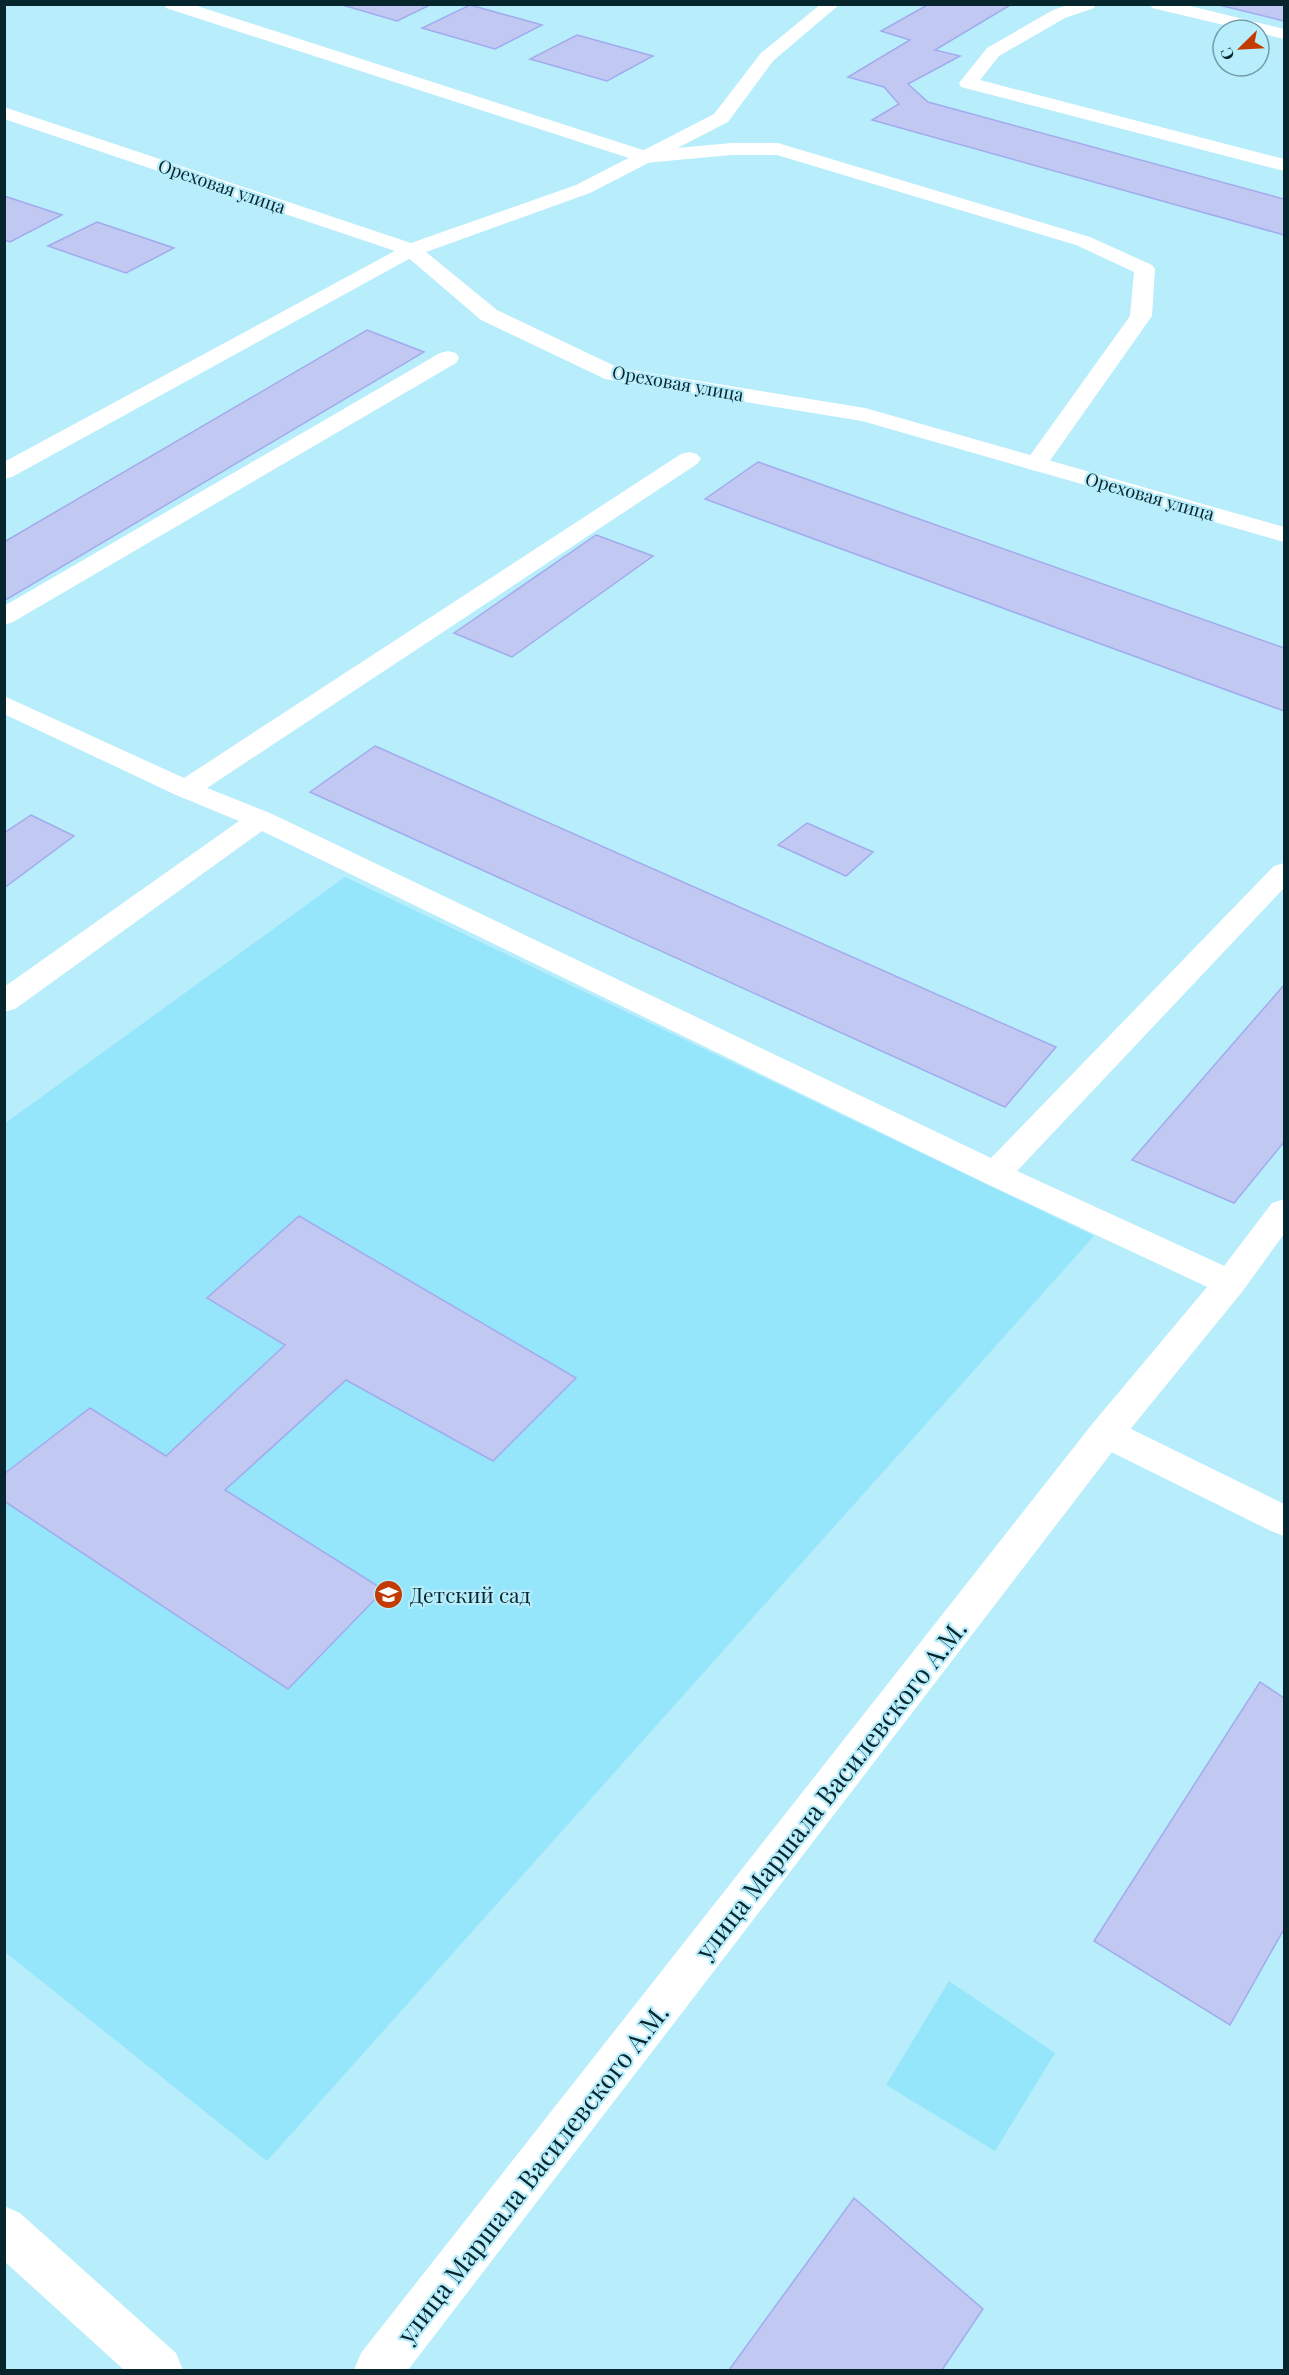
<svg xmlns="http://www.w3.org/2000/svg" width="1289" height="2375" viewBox="0 0 1289 2375" font-family="'Playfair Display',serif">
  <rect width="100%" height="100%" fill="#b8edfc"/>
  <!-- built -->
  <g fill="#95e5fb">
    <polygon points="345,877 1094,1236 267,2161 5,1952 4,1124"/>
    <polygon points="949,1981 1055,2053 995,2151 886,2085"/>
  </g>
  <!-- building -->
  <g fill="#c1c8f2" stroke="#a2abed" stroke-width="1.5">
    <polygon points="339,4 432,4 397,21"/>
    <polygon points="929,4 1012,4 935,50 960,56 908,84 928,102 1284,199 1284,235 872,120 899,104 884,87 848,77 910,40 881,31"/>
    <polygon points="1215,4 1284,4 1284,21"/>
    <polygon points="470,5 542,25 495,49 422,28"/>
    <polygon points="577,35 653,56 607,81 530,59"/>
    <polygon points="4,196 62,215 10,242 4,240"/>
    <polygon points="97,222 174,248 126,273 48,246"/>
    <polygon points="367,330 424,352 4,601 4,542"/>
    <polygon points="758,462 1284,648 1284,711 705,499"/>
    <polygon points="596,535 653,556 512,657 454,633"/>
    <polygon points="375,746 1056,1047 1005,1107 310,792"/>
    <polygon points="31,815 74,836 4,888 4,833"/>
    <polygon points="807,823 873,852 846,876 778,845"/>
    <polygon points="1284,985 1284,1142 1234,1203 1132,1160"/>
    <polygon points="299,1216 576,1378 493,1461 346,1380 225,1490 384,1590 288,1689 4,1501 4,1474 90,1408 166,1456 285,1345 207,1298"/>
    <polygon points="1260,1682 1284,1698 1284,1929 1230,2025 1094,1941"/>
    <polygon points="854,2198 983,2309 942,2370 729,2370"/>
  </g>
  <g fill="none" stroke-linecap="round" stroke-linejoin="round">
    <!-- lane -->
    <g fill="#fff" fill-rule="evenodd">
      <polygon points="164,4 191,4 646,151 731,143 778,143 1090,237 1152,265 1155,269 1152,316 1044,469 1036,471 1028,469 1024,464 1130,316 1134,272 1076,245 777,155 731,155 645,163 638,161 166,8"/>
      <polygon points="1070,4 1096,4 1094,8 1065,18 999,56 980,80 1284,159 1284,171 961,87 959,83 987,48 1053,10"/>
      <polygon points="1150,4 1182,4 1284,29 1284,39 1259,33 1259,30 1245,30 1152,8"/>
      <polygon points="411,244 418,246 421,250 418,254 12,477 4,479 4,462 404,246"/>
      <polygon points="448,351 456,353 459,358 456,363 13,622 4,625 4,606 440,353"/>
      <polygon points="689,452 697,454 701,459 697,464 207,788 270,813 991,1158 1274,866 1284,863 1284,888 1017,1171 1242,1274 1247,1283 1242,1292 1230,1295 1218,1292 983,1182 262,831 15,1009 4,1012 4,987 239,821 176,795 4,714 4,696 184,778 681,454"/>
      <polygon points="1106,1419 1119,1423 1284,1504 1284,1536 1271,1531 1093,1443 1088,1433 1093,1423"/>
      <polygon points="4,2206 20,2213 176,2353 183,2370 124,2370 4,2261"/>
    </g>
    <!-- street -->
    <polygon fill="#fff" fill-rule="evenodd" points="821,4 840,4 773,61 728,122 590,193 426,252 497,310 619,368 865,408 1284,527 1284,542 862,421 605,379 481,320 404,254 4,119 4,107 411,243 576,185 714,114 761,53"/>
    <!-- secondary -->
    <polygon fill="#fff" fill-rule="evenodd" points="1284,1199 1284,1234 1242,1292 1119,1443 408,2370 354,2370 361,2353 1093,1423 1218,1274 1272,1203"/>
  </g>
  <!-- icons -->
  <defs>
    <symbol id="school-disc" viewBox="-11 -11 22 22"><circle r="9.5" fill="#c33b03" stroke="#b8edfc"/><path d="M0-5L7-2L0 1L-7-2ZM-4 1L0 2.5L4 1V4Q0 6-4 4Z" fill="#fff"/></symbol>
  </defs>
  <g fill-rule="evenodd">
    <use href="#school-disc" x="372" y="1578" width="33" height="33"/>
  </g>
  <g text-anchor="middle" dominant-baseline="central" stroke-width="4.5" stroke-linejoin="round" paint-order="stroke">
    <!-- far-street labels -->
    <g font-size="18" fill="#06252d" stroke="#b8edfc">
      <text transform="translate(222 186) rotate(19)">Ореховая улица</text>
      <text transform="translate(678 383) rotate(10)">Ореховая улица</text>
      <text transform="translate(1150 496) rotate(16)">Ореховая улица</text>
    </g>
    <!-- poi labels -->
    <g font-size="21" fill="#06252d" stroke="#b8edfc" text-anchor="start">
      <text x="410" y="1594">Детский сад</text>
    </g>
    <!-- near-street labels -->
    <g font-size="26" fill="#06252d" stroke="#b8edfc">
      <text transform="translate(830 1789) rotate(-52)">улица Маршала Василевского А.М.</text>
      <text transform="translate(532 2173) rotate(-52)">улица Маршала Василевского А.М.</text>
    </g>
  </g>
  <!-- border -->
  <rect width="1289" height="2375" fill="none" stroke="#06252d" stroke-width="12"/>
  <!-- north arrow -->
  <g transform="translate(1241 48) rotate(246)"><circle r="28" fill="#b8edfc" stroke="#719da9" stroke-width="1.5"/>
  <path d="M0-4.5L10 22L0 15L-10 22Z" fill="#c33b03"/>
  <text y="-9" font-size="16" font-weight="bold" text-anchor="middle" fill="#06252d">С</text>
  </g>
</svg>
